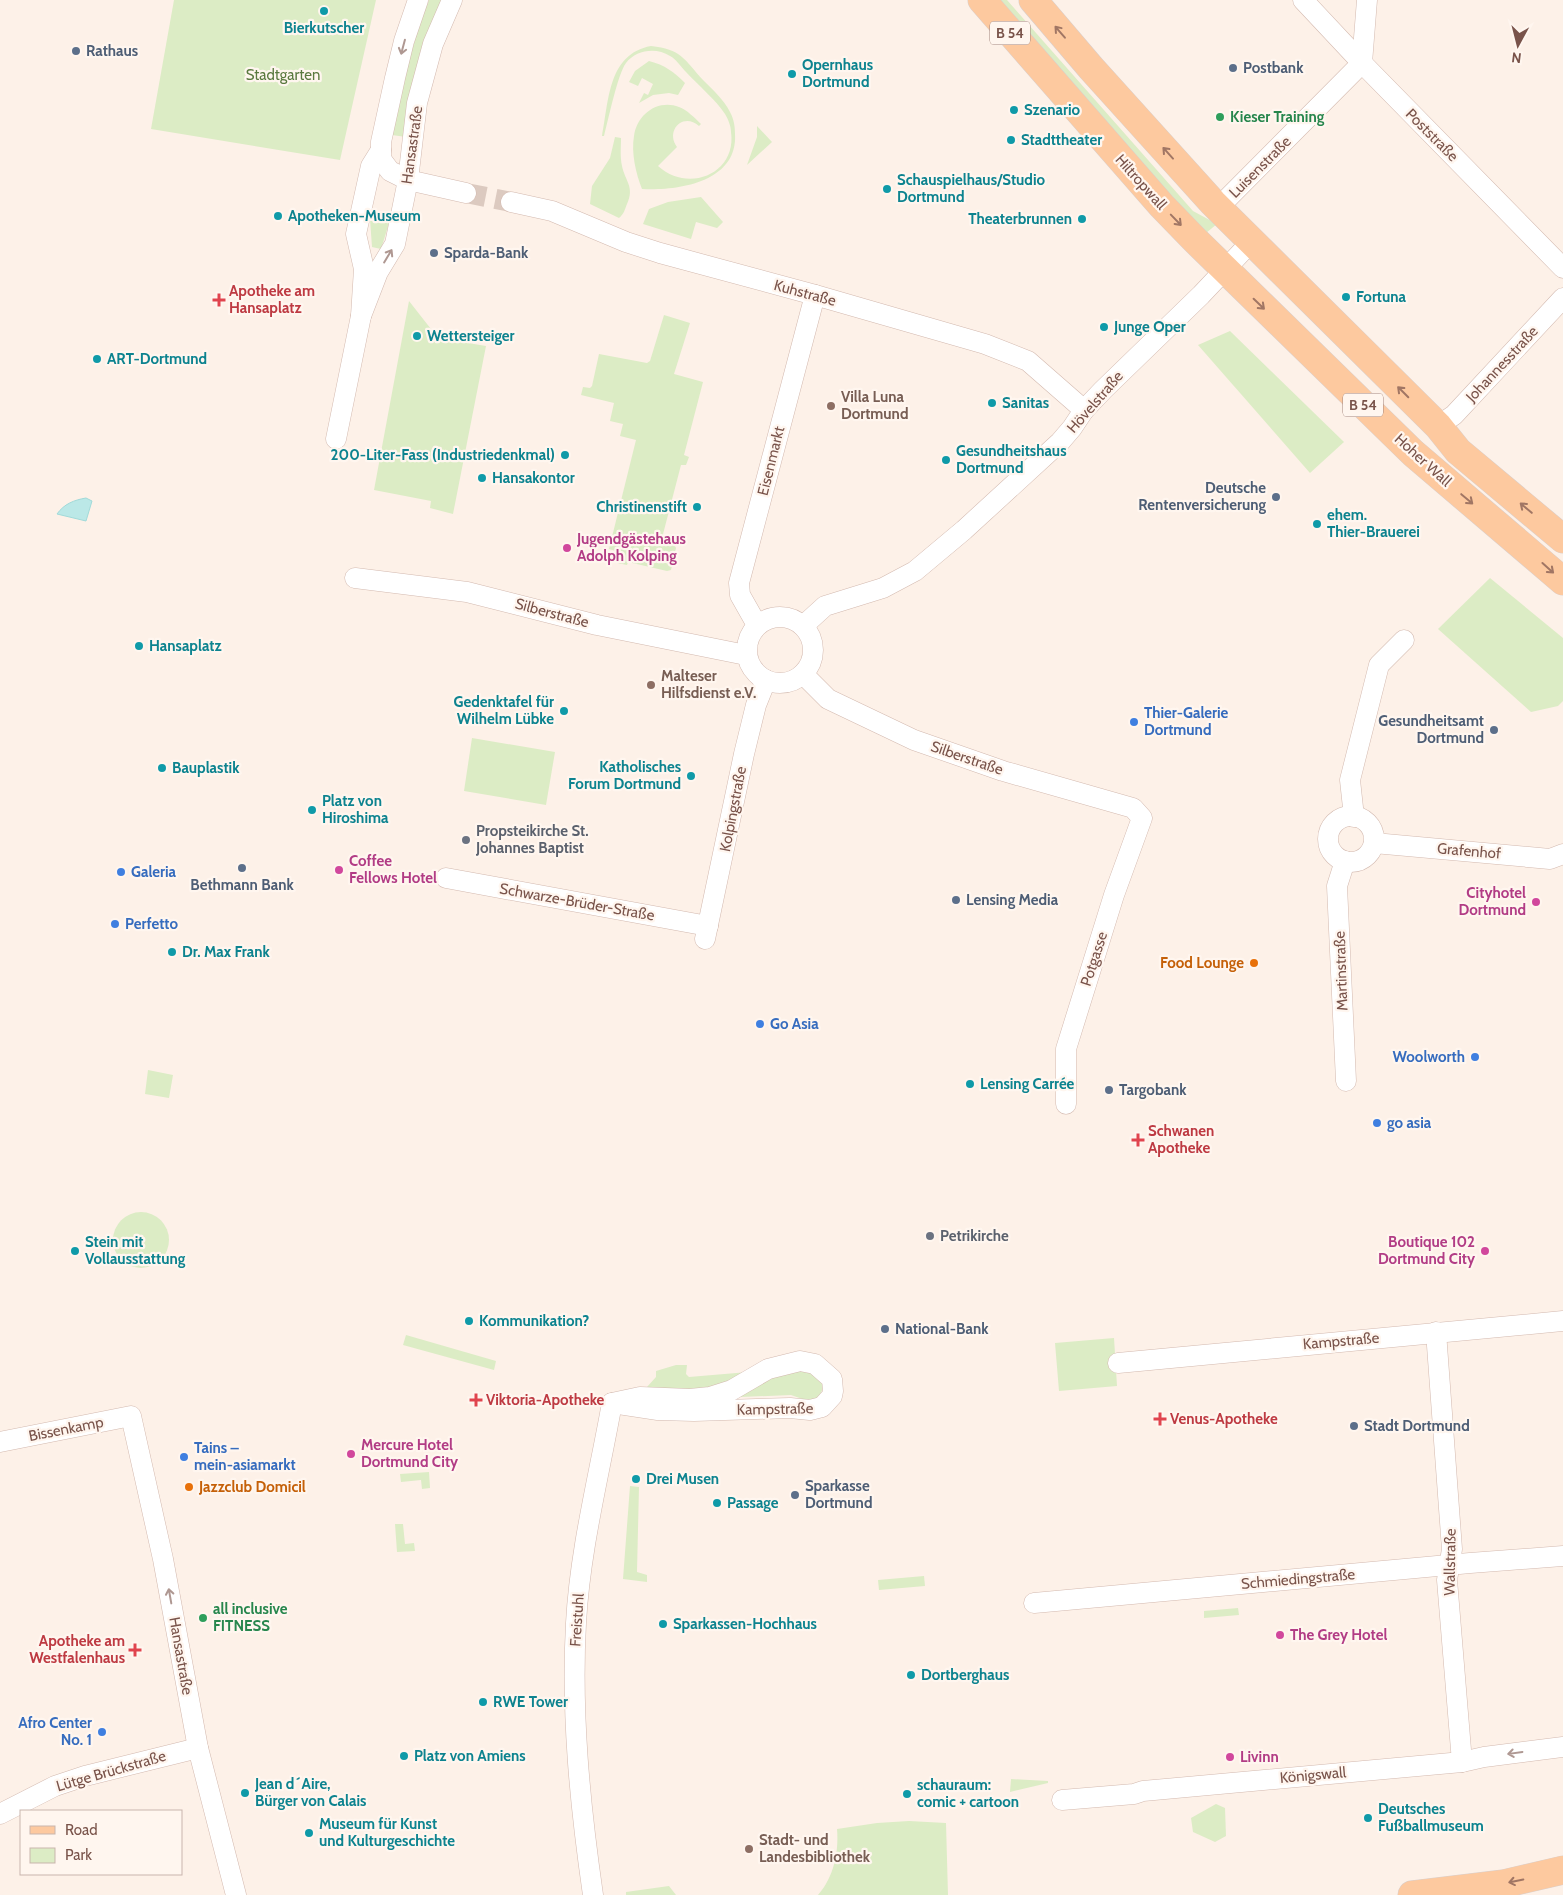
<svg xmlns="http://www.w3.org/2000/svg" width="1563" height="1895" viewBox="0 0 1563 1895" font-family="Cabin,sans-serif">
  <rect width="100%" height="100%" fill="#fdf1e8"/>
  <!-- green -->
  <g fill="#dcecc5">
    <polygon points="174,0 376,0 340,160 151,129"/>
    <path d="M429,0H444L406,137L392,135C402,89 411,44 429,0Z"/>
    <polygon points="999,0 1007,0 1193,211 1217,224 1206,233 1169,194 1115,131"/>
    <path d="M651,46C681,49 684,59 703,80C713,90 724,100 730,112C734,119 735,127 735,134C738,182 678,191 642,189C636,174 631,153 634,136C637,114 658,99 679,107C687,110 695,118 701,124L699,126C683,112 665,131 677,147L658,166C689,194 737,173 731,132C731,126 728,119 725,114C716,100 698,85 686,72C681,67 676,59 670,56C656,47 636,50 626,63C618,73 608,121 604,136H602C609,100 608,54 651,46Z"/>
    <path d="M649,61C665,65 674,72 685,83L678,95L669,93L653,95L639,103L644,93L648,95L653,84L642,78L638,86L629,82L635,71Z"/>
    <polygon points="757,126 772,142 747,165 757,137"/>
    <path d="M615,137L621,138C621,147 620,157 622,166C625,181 635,187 627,204C625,209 624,214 619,218L590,204L592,186L610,158Z"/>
    <polygon points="701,197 723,222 717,228 696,222 691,239 643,224 649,209 668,202"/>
    <polygon points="372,216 390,220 381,249 372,247 370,219"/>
    <polygon points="409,301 438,338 486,346 453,514 430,508 431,501 374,490"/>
    <polygon points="664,315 690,323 674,374 703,382 684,455 689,457 686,465 681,465 662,538 672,540 676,548 671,570 667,571 628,562 627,565 617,563 619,552 609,549 636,440 620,436 623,424 610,421 614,403 581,395 583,387 590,388 592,386 599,354 647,363 650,361"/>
    <polygon points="1230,331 1344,442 1310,473 1198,345"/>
    <polygon points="1490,578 1563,638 1563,701 1558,706 1531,712 1438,629"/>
    <polygon points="472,738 555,752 546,805 464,791"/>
    <polygon points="148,1070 173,1075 169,1098 145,1094"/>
    <circle cx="141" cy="1240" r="28"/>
    <polygon points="406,1335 496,1361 494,1370 403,1345"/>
    <polygon points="1114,1338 1117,1386 1059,1391 1055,1343"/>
    <polygon points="676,1365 687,1365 686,1374 689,1377 748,1372 712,1390 649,1391 647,1387 656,1377 656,1371"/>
    <polygon points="790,1369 813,1370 824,1386 819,1397 808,1401 791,1395 740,1397 740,1393"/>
    <polygon points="429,1472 430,1488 422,1489 421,1480 401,1482 400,1474"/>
    <polygon points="630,1486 639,1487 637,1572 647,1575 647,1582 623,1579"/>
    <polygon points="395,1524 403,1524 405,1544 414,1543 415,1551 397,1552"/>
    <polygon points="924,1576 925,1586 879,1590 878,1580"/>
    <polygon points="1238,1608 1239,1615 1204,1618 1204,1611"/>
    <polygon points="1011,1779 1048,1781 1048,1783 1010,1792"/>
    <polygon points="1216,1804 1225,1808 1226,1836 1215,1842 1193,1832 1191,1818"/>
    <path d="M909,1821L946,1823L948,1895H818C834,1877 839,1852 837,1829L877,1823Z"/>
    <polygon points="669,1886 676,1895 626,1895 626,1892"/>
  </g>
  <!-- water -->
  <path fill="#bbe8e7" stroke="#a1dad9" d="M86,498L92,501L86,521L57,514C64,504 74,500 86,498Z"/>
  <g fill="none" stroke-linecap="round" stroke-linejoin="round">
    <!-- street-tunnel -->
    <polyline stroke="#dccac0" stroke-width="20" stroke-dasharray="20 10" stroke-linecap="butt" points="466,193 511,202"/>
    <defs>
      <g id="street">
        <polyline points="418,0 404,41 395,78 381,142 381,159 390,171 408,180 466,193"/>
        <polyline points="1303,0 1362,63 1563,268"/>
        <polyline points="511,202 552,211 626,242 660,253 815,295 985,344 1028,361 1084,410"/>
        <polyline points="1218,208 1362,63 1367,0"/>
        <polyline points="361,316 378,272 395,244 408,180 417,103 433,44 452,0"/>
        <polyline points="1438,426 1454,415 1563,298"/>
        <polyline points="336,439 361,316 364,269 356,234 371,166 381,150"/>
        <polyline points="355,578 467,592 597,625 746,655"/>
        <circle cx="780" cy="650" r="33"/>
        <polyline points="757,625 740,595 739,583 815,295"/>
        <polyline points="803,626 825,606 883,588 915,571 964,530 1060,442 1072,428 1084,410 1103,390 1201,295 1251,242"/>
        <polyline points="803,674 828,699 914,740 1003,771 1133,808 1142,818 1114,895 1066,1049 1066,1104"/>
        <circle cx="1351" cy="839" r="23"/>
        <polyline points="1354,817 1350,780 1379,665 1404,640"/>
        <polyline points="1374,843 1550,859 1563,854"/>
        <polyline points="1345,861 1337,886 1346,1081"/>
        <polyline points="446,878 708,926"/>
        <polyline points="705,939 744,754 756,705 766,680"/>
        <polyline points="1436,1332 1452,1549 1447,1580 1462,1762"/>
        <polygon points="800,1361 815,1364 832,1379 833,1391 832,1396 822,1407 810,1410 790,1408 694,1411 658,1410 612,1403 640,1397 690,1399 710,1397 732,1390 768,1369"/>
        <polyline points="1118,1363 1563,1321"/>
        <polyline points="0,1442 131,1416 163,1559 198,1748 236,1895"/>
        <polyline points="1034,1603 1470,1563 1563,1556"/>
        <polyline points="1062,1800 1134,1794 1143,1791 1462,1762 1484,1757 1563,1747"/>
        <polyline points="0,1814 55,1786 85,1776 198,1748"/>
        <path d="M593,1895C580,1805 571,1714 576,1623C580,1549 599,1476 612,1403"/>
      </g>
      <g id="primary">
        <polyline points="982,0 1162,206 1195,240 1413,453 1563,581"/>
        <polyline points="1033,0 1091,68 1213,203 1438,426 1458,451 1563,539"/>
        <polyline points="1412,1895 1503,1884 1563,1870"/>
      </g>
    </defs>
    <!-- street casing -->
    <use href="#street" stroke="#d3b9af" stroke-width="21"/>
    <!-- primary casing -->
    <use href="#primary" stroke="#d9cfcc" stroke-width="29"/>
    <!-- street -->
    <use href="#street" stroke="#fff" stroke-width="20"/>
    <!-- primary -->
    <use href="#primary" stroke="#fdc99f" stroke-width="28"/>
  </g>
  <!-- one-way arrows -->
  <defs><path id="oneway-shaft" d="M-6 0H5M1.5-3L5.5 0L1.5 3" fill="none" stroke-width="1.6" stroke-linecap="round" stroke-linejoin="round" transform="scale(1.25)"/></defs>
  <g stroke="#a17664">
    <use href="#oneway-shaft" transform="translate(1060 32) rotate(-131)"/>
    <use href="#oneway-shaft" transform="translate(1168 153) rotate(-132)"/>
    <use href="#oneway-shaft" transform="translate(1176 220) rotate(46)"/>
    <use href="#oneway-shaft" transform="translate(1259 304) rotate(44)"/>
    <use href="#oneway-shaft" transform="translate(1403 392) rotate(-135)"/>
    <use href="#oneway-shaft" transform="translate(1467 499) rotate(40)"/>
    <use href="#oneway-shaft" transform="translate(1526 508) rotate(-140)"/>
    <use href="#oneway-shaft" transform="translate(1548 568) rotate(42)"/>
    <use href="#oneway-shaft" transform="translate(1516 1881) rotate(168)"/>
  </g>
  <g stroke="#af9892">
    <use href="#oneway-shaft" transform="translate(403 47) rotate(105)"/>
    <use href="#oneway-shaft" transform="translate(388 256) rotate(-59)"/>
    <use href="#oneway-shaft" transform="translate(170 1596) rotate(-100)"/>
    <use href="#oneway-shaft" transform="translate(1515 1753) rotate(172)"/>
  </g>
  <!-- markers -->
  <g fill="#0f9aa8" stroke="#fff6ef" stroke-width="2">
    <circle cx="324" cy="11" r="5"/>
    <circle cx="792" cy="74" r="5"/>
    <circle cx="1014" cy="110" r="5"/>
    <circle cx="1011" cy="140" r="5"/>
    <circle cx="887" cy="189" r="5"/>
    <circle cx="278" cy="216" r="5"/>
    <circle cx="1082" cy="219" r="5"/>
    <circle cx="1346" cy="297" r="5"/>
    <circle cx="1104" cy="327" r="5"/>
    <circle cx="417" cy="336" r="5"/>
    <circle cx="97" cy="359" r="5"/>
    <circle cx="992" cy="403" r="5"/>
    <circle cx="565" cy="455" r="5"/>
    <circle cx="946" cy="460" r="5"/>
    <circle cx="482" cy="478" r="5"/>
    <circle cx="697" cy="507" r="5"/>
    <circle cx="1317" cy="524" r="5"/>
    <circle cx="139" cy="646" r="5"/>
    <circle cx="564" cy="711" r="5"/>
    <circle cx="162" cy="768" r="5"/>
    <circle cx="691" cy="776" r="5"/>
    <circle cx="312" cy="810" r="5"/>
    <circle cx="172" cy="952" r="5"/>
    <circle cx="970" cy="1084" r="5"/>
    <circle cx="75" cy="1251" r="5"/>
    <circle cx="469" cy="1321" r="5"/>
    <circle cx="636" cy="1479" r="5"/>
    <circle cx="717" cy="1503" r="5"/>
    <circle cx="663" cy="1624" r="5"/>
    <circle cx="911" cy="1675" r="5"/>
    <circle cx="483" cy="1702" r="5"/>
    <circle cx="404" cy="1756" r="5"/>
    <circle cx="245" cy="1793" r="5"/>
    <circle cx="907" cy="1794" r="5"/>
    <circle cx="1368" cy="1818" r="5"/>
    <circle cx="309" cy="1833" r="5"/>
  </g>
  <g fill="#5c6f8a" stroke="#fff6ef" stroke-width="2">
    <circle cx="76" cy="51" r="5"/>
    <circle cx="1233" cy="68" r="5"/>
    <circle cx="434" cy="253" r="5"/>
    <circle cx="1276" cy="497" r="5"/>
    <circle cx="1494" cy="730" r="5"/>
    <circle cx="242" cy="868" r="5"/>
    <circle cx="956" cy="900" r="5"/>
    <circle cx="1109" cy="1090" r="5"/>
    <circle cx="885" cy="1329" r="5"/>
    <circle cx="1354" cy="1426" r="5"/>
    <circle cx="795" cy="1495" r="5"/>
  </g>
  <g fill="#2e9e5b" stroke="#fff6ef" stroke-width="2">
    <circle cx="1220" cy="117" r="5"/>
    <circle cx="203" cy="1618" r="5"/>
  </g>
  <g fill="#e0444e" stroke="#fff6ef" stroke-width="2">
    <path d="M216.5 292.5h5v5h5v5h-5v5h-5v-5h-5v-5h5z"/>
    <path d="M1135.5 1132.5h5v5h5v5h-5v5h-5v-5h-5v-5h5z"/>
    <path d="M473.5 1392.5h5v5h5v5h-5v5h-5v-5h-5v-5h5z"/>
    <path d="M1157.5 1411.5h5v5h5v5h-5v5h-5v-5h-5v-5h5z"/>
    <path d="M132.5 1642.5h5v5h5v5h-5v5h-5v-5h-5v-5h5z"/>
  </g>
  <g fill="#8d6e63" stroke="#fff6ef" stroke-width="2">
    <circle cx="831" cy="406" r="5"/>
    <circle cx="651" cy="685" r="5"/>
    <circle cx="749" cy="1849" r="5"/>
  </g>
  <g fill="#d1479c" stroke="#fff6ef" stroke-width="2">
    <circle cx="567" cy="548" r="5"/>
    <circle cx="339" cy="870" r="5"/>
    <circle cx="1536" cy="902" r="5"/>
    <circle cx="1485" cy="1251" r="5"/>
    <circle cx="351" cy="1454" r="5"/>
    <circle cx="1280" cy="1635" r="5"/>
    <circle cx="1230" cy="1757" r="5"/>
  </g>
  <g fill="#3f7fe0" stroke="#fff6ef" stroke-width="2">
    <circle cx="1134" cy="722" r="5"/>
    <circle cx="121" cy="872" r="5"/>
    <circle cx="115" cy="924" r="5"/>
    <circle cx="760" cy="1024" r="5"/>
    <circle cx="1475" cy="1057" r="5"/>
    <circle cx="1377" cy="1123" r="5"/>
    <circle cx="184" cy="1457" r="5"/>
    <circle cx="102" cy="1732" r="5"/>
  </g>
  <g fill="#6b7280" stroke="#fff6ef" stroke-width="2">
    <circle cx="466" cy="840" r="5"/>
    <circle cx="930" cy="1236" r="5"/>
  </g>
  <g fill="#e8710a" stroke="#fff6ef" stroke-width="2">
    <circle cx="1254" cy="963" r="5"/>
    <circle cx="189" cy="1487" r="5"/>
  </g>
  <g text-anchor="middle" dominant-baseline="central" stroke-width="4.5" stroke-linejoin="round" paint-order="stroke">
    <!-- shield labels -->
    <g fill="#fff6ef" stroke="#a1847c" stroke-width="1">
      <rect x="990" y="21.5" width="40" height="23" rx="4"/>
      <rect x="1343" y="393.5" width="40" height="23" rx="4"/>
    </g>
    <g font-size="14" font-weight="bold" fill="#79534a">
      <text x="1010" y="33">B 54</text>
      <text x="1363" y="405">B 54</text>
    </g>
    <!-- culture labels -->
    <g font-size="15" font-weight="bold" fill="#0d838f" stroke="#fff6ef" text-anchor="start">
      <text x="324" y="28" text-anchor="middle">Bierkutscher</text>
      <text x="802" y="65">Opernhaus<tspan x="802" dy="17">Dortmund</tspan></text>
      <text x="1024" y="110">Szenario</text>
      <text x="1021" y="140">Stadttheater</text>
      <text x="897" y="180">Schauspielhaus/Studio<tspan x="897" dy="17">Dortmund</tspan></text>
      <text x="288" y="216">Apotheken-Museum</text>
      <text x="1072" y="219" text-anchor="end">Theaterbrunnen</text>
      <text x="1356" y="297">Fortuna</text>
      <text x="1114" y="327">Junge Oper</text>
      <text x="427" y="336">Wettersteiger</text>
      <text x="107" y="359">ART-Dortmund</text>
      <text x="1002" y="403">Sanitas</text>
      <text x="956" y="451">Gesundheitshaus<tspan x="956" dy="17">Dortmund</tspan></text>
      <text x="555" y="455" text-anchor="end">200-Liter-Fass (Industriedenkmal)</text>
      <text x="492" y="478">Hansakontor</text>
      <text x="687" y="507" text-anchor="end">Christinenstift</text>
      <text x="1327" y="515">ehem.<tspan x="1327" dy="17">Thier-Brauerei</tspan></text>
      <text x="149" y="646">Hansaplatz</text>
      <text x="554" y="702" text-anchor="end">Gedenktafel für<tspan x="554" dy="17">Wilhelm Lübke</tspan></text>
      <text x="681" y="767" text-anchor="end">Katholisches<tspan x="681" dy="17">Forum Dortmund</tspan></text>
      <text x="172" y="768">Bauplastik</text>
      <text x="322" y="801">Platz von<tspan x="322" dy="17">Hiroshima</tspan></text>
      <text x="182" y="952">Dr. Max Frank</text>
      <text x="980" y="1084">Lensing Carrée</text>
      <text x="85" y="1242">Stein mit<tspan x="85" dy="17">Vollausstattung</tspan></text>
      <text x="479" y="1321">Kommunikation?</text>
      <text x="646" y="1479">Drei Musen</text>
      <text x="727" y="1503">Passage</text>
      <text x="673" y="1624">Sparkassen-Hochhaus</text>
      <text x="921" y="1675">Dortberghaus</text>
      <text x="493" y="1702">RWE Tower</text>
      <text x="414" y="1756">Platz von Amiens</text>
      <text x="255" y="1784">Jean d´Aire,<tspan x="255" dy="17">Bürger von Calais</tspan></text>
      <text x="917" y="1785">schauraum:<tspan x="917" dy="17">comic + cartoon</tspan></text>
      <text x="1378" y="1809">Deutsches<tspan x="1378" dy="17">Fußballmuseum</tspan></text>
      <text x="319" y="1824">Museum für Kunst<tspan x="319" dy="17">und Kulturgeschichte</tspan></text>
    </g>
    <!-- service labels -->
    <g font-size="15" font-weight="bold" fill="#4e5e75" stroke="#fff6ef" text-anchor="start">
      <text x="86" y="51">Rathaus</text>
      <text x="1243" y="68">Postbank</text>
      <text x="444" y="253">Sparda-Bank</text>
      <text x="1266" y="488" text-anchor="end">Deutsche<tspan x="1266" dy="17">Rentenversicherung</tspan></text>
      <text x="1484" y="721" text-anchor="end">Gesundheitsamt<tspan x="1484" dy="17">Dortmund</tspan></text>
      <text x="242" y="885" text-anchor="middle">Bethmann Bank</text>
      <text x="966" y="900">Lensing Media</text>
      <text x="1119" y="1090">Targobank</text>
      <text x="895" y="1329">National-Bank</text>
      <text x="1364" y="1426">Stadt Dortmund</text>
      <text x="805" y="1486">Sparkasse<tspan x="805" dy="17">Dortmund</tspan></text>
    </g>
    <!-- park labels -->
    <g font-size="15" fill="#5a793f" stroke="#fff6ef">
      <text x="283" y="75">Stadtgarten</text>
    </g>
    <!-- leisure labels -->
    <g font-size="15" font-weight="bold" fill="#27864d" stroke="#fff6ef" text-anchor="start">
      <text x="1230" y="117">Kieser Training</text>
      <text x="213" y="1609">all inclusive<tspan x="213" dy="17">FITNESS</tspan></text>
    </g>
    <!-- street labels -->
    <g font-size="15" fill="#79534a" stroke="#fff6ef">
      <text transform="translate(1432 135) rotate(45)">Poststraße</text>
      <text transform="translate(412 145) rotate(-82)">Hansastraße</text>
      <text transform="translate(1260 167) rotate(-45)">Luisenstraße</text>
      <text transform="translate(1141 182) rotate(48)">Hiltropwall</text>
      <text transform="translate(805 293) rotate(15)">Kuhstraße</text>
      <text transform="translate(1502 364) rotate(-47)">Johannesstraße</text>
      <text transform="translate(1095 402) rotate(-49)">Hövelstraße</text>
      <text transform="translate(1423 460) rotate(42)">Hoher Wall</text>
      <text transform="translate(771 461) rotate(-76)">Eisenmarkt</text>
      <text transform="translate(552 613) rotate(15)">Silberstraße</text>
      <text transform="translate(967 758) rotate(19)">Silberstraße</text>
      <text transform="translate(733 809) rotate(-79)">Kolpingstraße</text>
      <text transform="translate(1469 851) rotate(5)">Grafenhof</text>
      <text transform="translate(577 902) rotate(10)">Schwarze-Brüder-Straße</text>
      <text transform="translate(1094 959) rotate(-72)">Potgasse</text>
      <text transform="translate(1341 971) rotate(-92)">Martinstraße</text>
      <text transform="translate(1341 1341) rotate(-5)">Kampstraße</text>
      <text transform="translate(775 1409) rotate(-1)">Kampstraße</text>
      <text transform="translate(66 1429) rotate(-11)">Bissenkamp</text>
      <text transform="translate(1450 1562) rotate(-89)">Wallstraße</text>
      <text transform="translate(1298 1579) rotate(-5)">Schmiedingstraße</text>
      <text transform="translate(577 1620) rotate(-86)">Freistuhl</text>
      <text transform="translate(181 1656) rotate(80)">Hansastraße</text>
      <text transform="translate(111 1771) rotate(-16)">Lütge Brückstraße</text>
      <text transform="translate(1313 1775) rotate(-5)">Königswall</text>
    </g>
    <!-- health labels -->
    <g font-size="15" font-weight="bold" fill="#be3a42" stroke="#fff6ef" text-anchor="start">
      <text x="229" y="291">Apotheke am<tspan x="229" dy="17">Hansaplatz</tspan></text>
      <text x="1148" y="1131">Schwanen<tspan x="1148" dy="17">Apotheke</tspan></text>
      <text x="486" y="1400">Viktoria-Apotheke</text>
      <text x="1170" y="1419">Venus-Apotheke</text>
      <text x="125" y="1641" text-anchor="end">Apotheke am<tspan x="125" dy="17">Westfalenhaus</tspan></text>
    </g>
    <!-- education labels -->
    <g font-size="15" font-weight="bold" fill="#785e54" stroke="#fff6ef" text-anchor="start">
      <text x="841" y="397">Villa Luna<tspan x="841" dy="17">Dortmund</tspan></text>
      <text x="661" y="676">Malteser<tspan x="661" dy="17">Hilfsdienst e.V.</tspan></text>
      <text x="759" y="1840">Stadt- und<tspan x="759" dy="17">Landesbibliothek</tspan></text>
    </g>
    <!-- hotel labels -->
    <g font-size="15" font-weight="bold" fill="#b23c85" stroke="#fff6ef" text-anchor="start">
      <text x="577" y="539">Jugendgästehaus<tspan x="577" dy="17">Adolph Kolping</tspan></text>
      <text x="349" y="861">Coffee<tspan x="349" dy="17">Fellows Hotel</tspan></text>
      <text x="1526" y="893" text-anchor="end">Cityhotel<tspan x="1526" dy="17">Dortmund</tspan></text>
      <text x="1475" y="1242" text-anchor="end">Boutique 102<tspan x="1475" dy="17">Dortmund City</tspan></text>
      <text x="361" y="1445">Mercure Hotel<tspan x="361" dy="17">Dortmund City</tspan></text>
      <text x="1290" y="1635">The Grey Hotel</text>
      <text x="1240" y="1757">Livinn</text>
    </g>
    <!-- shop labels -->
    <g font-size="15" font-weight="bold" fill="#366cbe" stroke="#fff6ef" text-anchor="start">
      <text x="1144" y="713">Thier-Galerie<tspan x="1144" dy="17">Dortmund</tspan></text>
      <text x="131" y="872">Galeria</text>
      <text x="125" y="924">Perfetto</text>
      <text x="770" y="1024">Go Asia</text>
      <text x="1465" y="1057" text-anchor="end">Woolworth</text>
      <text x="1387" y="1123">go asia</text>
      <text x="194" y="1448">Tains –<tspan x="194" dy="17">mein-asiamarkt</tspan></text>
      <text x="92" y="1723" text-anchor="end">Afro Center<tspan x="92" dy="17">No. 1</tspan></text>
    </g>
    <!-- worship labels -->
    <g font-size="15" font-weight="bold" fill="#5b616d" stroke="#fff6ef" text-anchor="start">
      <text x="476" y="831">Propsteikirche St.<tspan x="476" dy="17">Johannes Baptist</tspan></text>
      <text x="940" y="1236">Petrikirche</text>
    </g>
    <!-- food labels -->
    <g font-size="15" font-weight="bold" fill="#c56008" stroke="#fff6ef" text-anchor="end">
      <text x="1244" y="963">Food Lounge</text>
      <text x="199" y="1487" text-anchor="start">Jazzclub Domicil</text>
    </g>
  </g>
  <!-- legend -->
  <rect x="20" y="1810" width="162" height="65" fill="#fff6ef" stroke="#c9b5ad"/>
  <rect x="30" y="1826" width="25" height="8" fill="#fdc99f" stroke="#c9b5ad"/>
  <text x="65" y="1835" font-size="15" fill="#79534a">Road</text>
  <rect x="30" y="1848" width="25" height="15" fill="#dcecc5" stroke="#c9b5ad"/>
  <text x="65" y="1860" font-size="15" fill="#79534a">Park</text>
  <!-- north arrow -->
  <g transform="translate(1518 45) rotate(187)" stroke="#fff6ef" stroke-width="4" paint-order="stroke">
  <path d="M0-4L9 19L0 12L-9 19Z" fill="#79534a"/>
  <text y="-8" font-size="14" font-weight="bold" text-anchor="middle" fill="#79534a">N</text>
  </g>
</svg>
